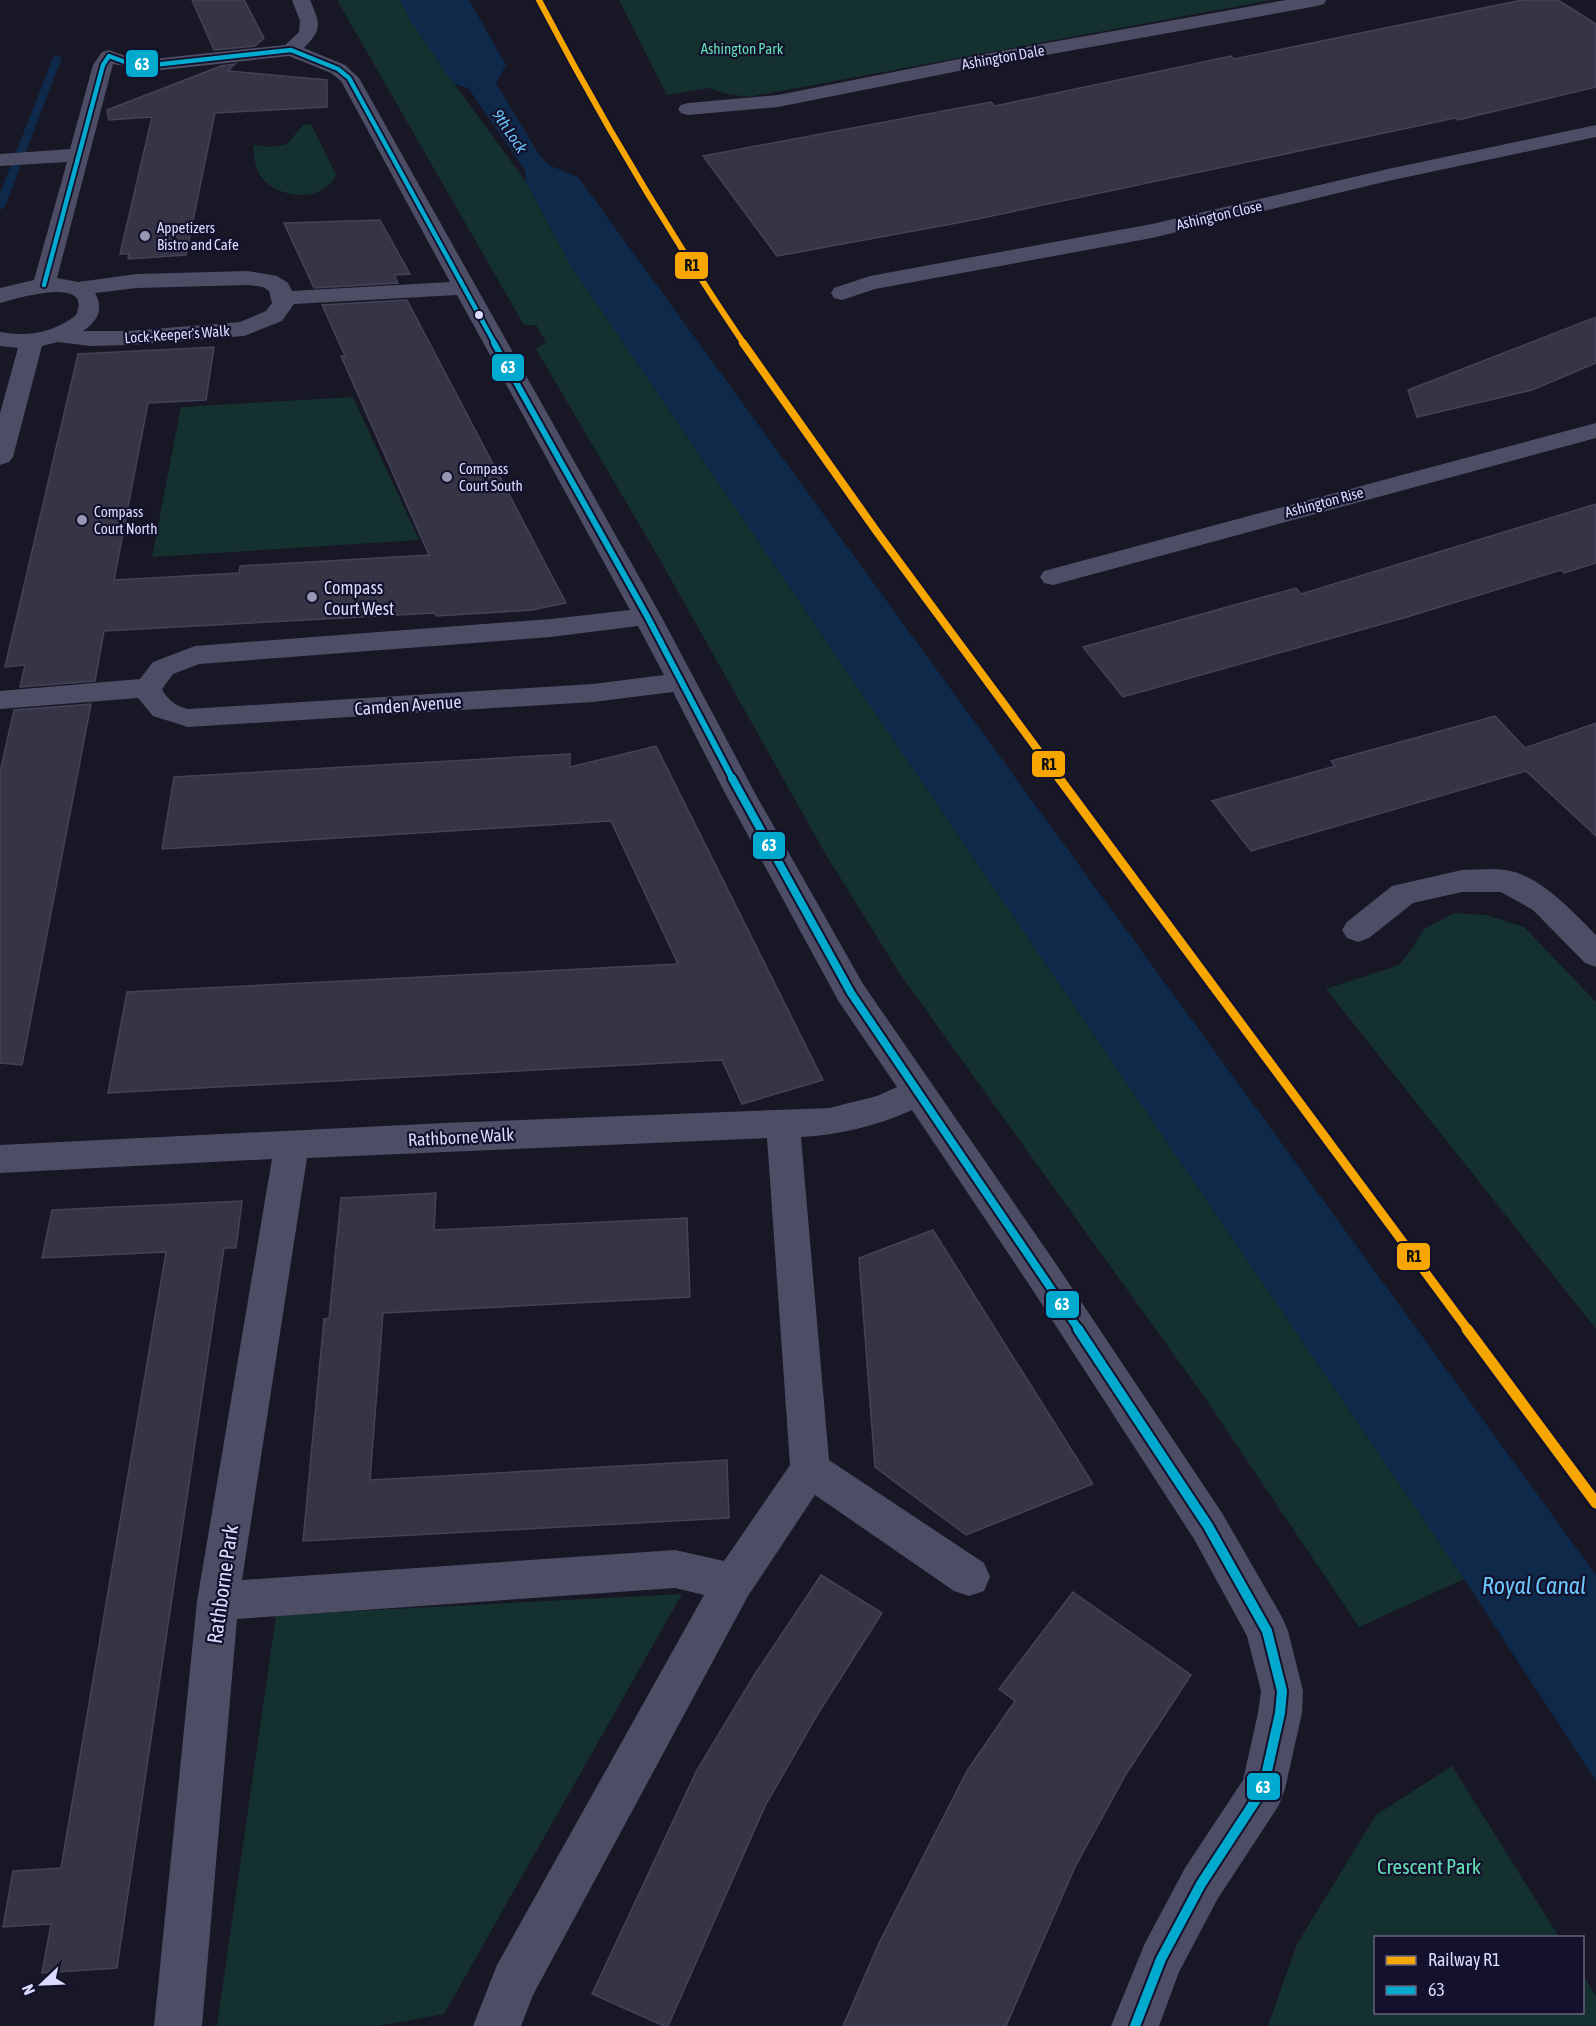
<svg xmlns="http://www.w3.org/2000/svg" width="1596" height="2026" viewBox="0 0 1596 2026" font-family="'Asap Condensed',sans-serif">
  <rect width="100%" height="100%" fill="#181725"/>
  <!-- green -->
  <g fill="#15312f">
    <polygon points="337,0 403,0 437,60 526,182 571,266 1464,1579 1359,1627 1203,1395 900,974 825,853 659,558 536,349 546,342 536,325 524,325"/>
    <polygon points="619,0 1271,0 748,97 724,93 709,88 667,95"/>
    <path d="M311,124L336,175C334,178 331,184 328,186C309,202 276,195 262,178C255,169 254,156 253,145L270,147L287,144L303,125Z"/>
    <polygon points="353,397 419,540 152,557 181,407"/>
    <polygon points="1454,913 1486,915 1524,927 1596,1002 1596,1329 1326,989 1399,965 1411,950 1424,929"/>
    <polygon points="682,1594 444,2014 376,2026 217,2026 276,1615"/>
    <polygon points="1452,1766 1559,1937 1376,1938 1376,2012 1582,2012 1583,1975 1596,1996 1596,2026 1268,2026 1297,1944 1376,1815"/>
  </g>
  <!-- water -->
  <polygon fill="#0e2949" points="400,0 469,0 506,65 496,83 538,153 549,165 578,177 1596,1575 1596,1781 1464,1579 571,266 526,182 525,170 469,89 453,83 410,20"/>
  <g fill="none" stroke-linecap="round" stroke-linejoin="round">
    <!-- stream -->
    <polygon fill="#0e2949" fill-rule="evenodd" points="54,55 62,57 5,207 0,210 0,193"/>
  </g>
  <!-- building -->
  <g fill="#363546" stroke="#444258" stroke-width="1.5">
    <polygon points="192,0 244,0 264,38 255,46 214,50"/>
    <polygon points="1522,0 1558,0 1596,24 1596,87 1458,120 1455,118 968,221 777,256 703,156 991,102 995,106 1231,56 1234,59"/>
    <polygon points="235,64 228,71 327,80 327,107 215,113 186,255 128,259 129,254 120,254 152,117 109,120 107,110 221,66"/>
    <polygon points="380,220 410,274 394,275 398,283 314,288 284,223"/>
    <polygon points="407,300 566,603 532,610 436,616 435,613 104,631 95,681 20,687 25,665 5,667 78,354 214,347 206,400 148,403 114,580 239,573 240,566 429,555 341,356 345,356 322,305"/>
    <polygon points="1596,317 1596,363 1532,390 1417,417 1408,390"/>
    <polygon points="1596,504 1596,563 1564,573 1561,570 1407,617 1123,697 1083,647 1296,588 1301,594"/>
    <polygon points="91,704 22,1065 0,1063 0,772 14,710"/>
    <polygon points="1495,716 1525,748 1596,723 1596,836 1526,771 1251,851 1212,801 1335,766 1331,761"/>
    <polygon points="656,746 823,1080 742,1104 722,1060 108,1093 127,992 678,964 611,821 162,849 174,777 570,754 570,767"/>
    <polygon points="436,1193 434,1230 687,1218 690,1297 383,1313 370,1480 727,1460 729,1518 303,1541 324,1319 329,1318 341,1198"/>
    <polygon points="242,1201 236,1248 224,1248 117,1968 42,1973 51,1924 3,1927 13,1871 61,1868 166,1252 42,1258 52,1210"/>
    <polygon points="933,1230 1093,1484 966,1535 875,1467 859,1258"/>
    <polygon points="821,1575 882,1613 819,1712 765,1806 668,2026 664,2026 592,1994 697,1770 755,1674"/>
    <polygon points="1073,1592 1191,1675 1126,1774 1075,1867 1006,2026 843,2026 879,1943 967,1771 1015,1701 999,1689"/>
  </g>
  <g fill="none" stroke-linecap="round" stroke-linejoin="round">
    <!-- minor -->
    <g fill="#4d4d65" fill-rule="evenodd">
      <path d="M292,0H310C320,24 323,29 304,48L345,65L359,78L661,616L756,795L863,984L1056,1264L1222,1513L1282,1617L1288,1631L1303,1691L1302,1713L1285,1789L1279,1805L1217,1900L1179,1972L1159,2026H1111L1145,1943L1185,1868L1243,1780L1258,1713L1261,1691L1247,1636L1194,1539L1030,1286L912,1110C877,1126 839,1135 801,1137L829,1460L984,1563L990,1577L984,1591L969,1596L954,1591L815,1495L748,1596L533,1995L521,2026H473L497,1965L704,1595L675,1588L237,1619L202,2026H154L197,1601L272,1159L0,1173V1145L444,1123L829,1108L877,1096L897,1087L839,1002L726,795L673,692L593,702L188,727L153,716L138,698L0,709V691L140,679L153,662L195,646L551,619L630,610L457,295L294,304L282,321L244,336L129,345L90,346L58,342L42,346L13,457L9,462L0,465V413L18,348L0,346V332C27,337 54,333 76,315C94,274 13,300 0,303V288L34,280L67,162L0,166V154L70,149L93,65L102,52L109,50L128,57L153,59L285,45L299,32L300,21ZM289,56L331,73L341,81L450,282L292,291L288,283L277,276L248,271L137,274L78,282L57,278L113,64L153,71ZM248,285L263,287L269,291L272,303L266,311L240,322L129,331H83C98,321 104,309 95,293L137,288ZM638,626L664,675L593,684L188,709C176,706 167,700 162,689L173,674L199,664L551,637ZM767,1138L790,1465L724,1561L675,1550L242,1580L307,1158Z"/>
      <polygon points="1286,0 1326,0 1324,4 1317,6 974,68 778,107 688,115 681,113 678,109 681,105 688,103 778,95 974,56"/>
      <polygon points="1596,125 1596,137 1388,181 1152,238 875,289 842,300 834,298 831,293 834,288 870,276 1152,224 1388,169"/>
      <polygon points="1596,423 1596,438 1053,585 1044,583 1040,577 1044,571"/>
      <path d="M1462,870C1476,870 1491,868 1505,870C1539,874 1573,912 1596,935V967L1585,963L1533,910L1501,892H1462L1413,903L1369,938L1358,942L1347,938L1342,930L1347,922L1392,886Z"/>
    </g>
    <defs>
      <polyline id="bus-1-far3" points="44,285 103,65 109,56 125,62 153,65 291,50 338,69 349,78 495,344"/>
      <polyline id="bus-1-far2" points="494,343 647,616 733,780"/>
      <polyline id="bus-1-far1" points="732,778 851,993 1079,1330"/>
      <polyline id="bus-1" points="1078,1329 1208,1526 1267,1631 1282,1691 1280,1713 1263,1789 1201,1884 1161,1959 1135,2026"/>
    </defs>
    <!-- bus-1-far3 casing -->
    <use href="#bus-1-far3" stroke="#13112b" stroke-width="8"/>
    <!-- bus-1-far2 casing -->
    <use href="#bus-1-far2" stroke="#13112b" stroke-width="10"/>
    <!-- bus-1-far1 casing -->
    <use href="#bus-1-far1" stroke="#13112b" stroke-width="12"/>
    <!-- bus-1 casing -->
    <use href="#bus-1" stroke="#13112b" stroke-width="14"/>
    <!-- bus-1-far3 -->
    <use href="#bus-1-far3" stroke="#00a9ce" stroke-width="4.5"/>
    <!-- bus-1-far2 -->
    <use href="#bus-1-far2" stroke="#00a9ce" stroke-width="6"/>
    <!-- bus-1-far1 -->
    <use href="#bus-1-far1" stroke="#00a9ce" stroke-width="8"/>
    <!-- bus-1 -->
    <use href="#bus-1" stroke="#00a9ce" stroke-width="10"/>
    <defs>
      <path id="rail-1-far3" d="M539,0C601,119 669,233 744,344"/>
      <polyline id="rail-1-far2" points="743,343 877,532 1060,780"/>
      <polyline id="rail-1-far1" points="1059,778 1468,1330"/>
      <polyline id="rail-1" points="1467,1329 1596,1503"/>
    </defs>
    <!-- rail-1-far3 casing -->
    <use href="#rail-1-far3" stroke="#13112b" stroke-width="9"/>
    <!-- rail-1-far2 casing -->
    <use href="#rail-1-far2" stroke="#13112b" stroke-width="11"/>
    <!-- rail-1-far1 casing -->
    <use href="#rail-1-far1" stroke="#13112b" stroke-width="14"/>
    <!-- rail-1 casing -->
    <use href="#rail-1" stroke="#13112b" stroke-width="16"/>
    <!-- rail-1-far3 -->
    <use href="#rail-1-far3" stroke="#f7a600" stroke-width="6"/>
    <!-- rail-1-far2 -->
    <use href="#rail-1-far2" stroke="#f7a600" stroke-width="8"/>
    <!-- rail-1-far1 -->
    <use href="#rail-1-far1" stroke="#f7a600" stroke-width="9"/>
    <!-- rail-1 -->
    <use href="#rail-1" stroke="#f7a600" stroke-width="11"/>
  </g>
  <!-- markers -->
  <g fill="#9796b3" stroke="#13112b" stroke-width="2">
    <circle cx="145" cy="236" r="6"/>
    <circle cx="447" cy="477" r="6"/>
    <circle cx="82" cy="520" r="6"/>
    <circle cx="312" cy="597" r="6"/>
  </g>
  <circle fill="#dbdbff" stroke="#13112b" stroke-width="2" cx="479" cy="315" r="5"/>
  <g text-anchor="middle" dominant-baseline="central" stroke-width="4.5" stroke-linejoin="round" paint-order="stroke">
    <!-- far-park labels -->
    <g font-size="15" fill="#65e0b5" stroke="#13112b">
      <text x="742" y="48">Ashington Park</text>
    </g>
    <!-- far-street labels -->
    <g font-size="15" fill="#dbdbff" stroke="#13112b">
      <text transform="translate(1003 57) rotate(-10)">Ashington Dale</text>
      <text transform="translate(1219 215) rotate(-13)">Ashington Close</text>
      <text transform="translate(177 334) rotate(-4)">Lock-Keeper's Walk</text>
      <text transform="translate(1324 502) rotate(-15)">Ashington Rise</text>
    </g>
    <!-- far-poi labels -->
    <g font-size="15" fill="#dbdbff" stroke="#13112b" text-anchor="start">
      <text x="157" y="227">Appetizers<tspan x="157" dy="17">Bistro and Cafe</tspan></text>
      <text x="459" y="468">Compass<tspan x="459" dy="17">Court South</tspan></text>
      <text x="94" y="511">Compass<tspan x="94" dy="17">Court North</tspan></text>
    </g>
    <!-- far-water labels -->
    <g font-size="16" font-style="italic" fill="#6ac8fe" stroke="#13112b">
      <text transform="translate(510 131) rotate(56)">9th Lock</text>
    </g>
    <!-- poi labels -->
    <g font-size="18" fill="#dbdbff" stroke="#13112b" text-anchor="start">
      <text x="324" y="587">Compass<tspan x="324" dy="21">Court West</tspan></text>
    </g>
    <!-- street labels -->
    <g font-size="18" fill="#dbdbff" stroke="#13112b">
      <text transform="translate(408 705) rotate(-4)">Camden Avenue</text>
      <text transform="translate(461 1137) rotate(-3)">Rathborne Walk</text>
    </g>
    <!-- near-street labels -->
    <g font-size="21" fill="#dbdbff" stroke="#13112b">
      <text transform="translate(222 1584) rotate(-82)">Rathborne Park</text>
    </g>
    <!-- near-park labels -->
    <g font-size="21" fill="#65e0b5" stroke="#13112b">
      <text x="1429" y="1866">Crescent Park</text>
    </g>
    <!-- near-water labels -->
    <g font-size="24" font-style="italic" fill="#6ac8fe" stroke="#13112b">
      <text x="1534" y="1585">Royal Canal</text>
    </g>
  </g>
  <g stroke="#13112b" stroke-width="2">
    <rect x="125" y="49" width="34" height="29" rx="6" fill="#00a9ce"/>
    <rect x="674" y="251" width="35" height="29" rx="6" fill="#f7a600"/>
    <rect x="491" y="353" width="34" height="29" rx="6" fill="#00a9ce"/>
    <rect x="1031" y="750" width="35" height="28" rx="6" fill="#f7a600"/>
    <rect x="752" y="831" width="34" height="29" rx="6" fill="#00a9ce"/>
    <rect x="1396" y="1242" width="35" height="29" rx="6" fill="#f7a600"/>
    <rect x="1045" y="1290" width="35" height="29" rx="6" fill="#00a9ce"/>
    <rect x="1246" y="1772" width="35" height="29" rx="6" fill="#00a9ce"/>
  </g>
  <g font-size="16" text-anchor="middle" font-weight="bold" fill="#fff">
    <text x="142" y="70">63</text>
    <text x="508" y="373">63</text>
    <text x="769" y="851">63</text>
    <text x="1062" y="1310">63</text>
    <text x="1263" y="1793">63</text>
  </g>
  <g font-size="16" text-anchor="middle" font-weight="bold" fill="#111">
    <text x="692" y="271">R1</text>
    <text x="1049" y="770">R1</text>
    <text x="1414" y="1262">R1</text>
  </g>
  <!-- legend -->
  <rect x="1374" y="1936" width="210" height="78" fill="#13112b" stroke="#636280" stroke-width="1.5"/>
  <rect x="1386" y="1956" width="30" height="9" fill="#f7a600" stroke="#636280" stroke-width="1.5"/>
  <text x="1428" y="1966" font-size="18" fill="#dbdbff">Railway R1</text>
  <rect x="1386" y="1986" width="30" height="9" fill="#00a9ce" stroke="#636280" stroke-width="1.5"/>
  <text x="1428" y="1996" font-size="18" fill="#dbdbff">63</text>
  <!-- north arrow -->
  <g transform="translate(42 1984) rotate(247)" stroke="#13112b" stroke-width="4.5" paint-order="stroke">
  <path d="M0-4.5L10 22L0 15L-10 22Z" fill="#dbdbff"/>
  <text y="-9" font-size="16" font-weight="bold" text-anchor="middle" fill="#dbdbff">N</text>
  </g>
</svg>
